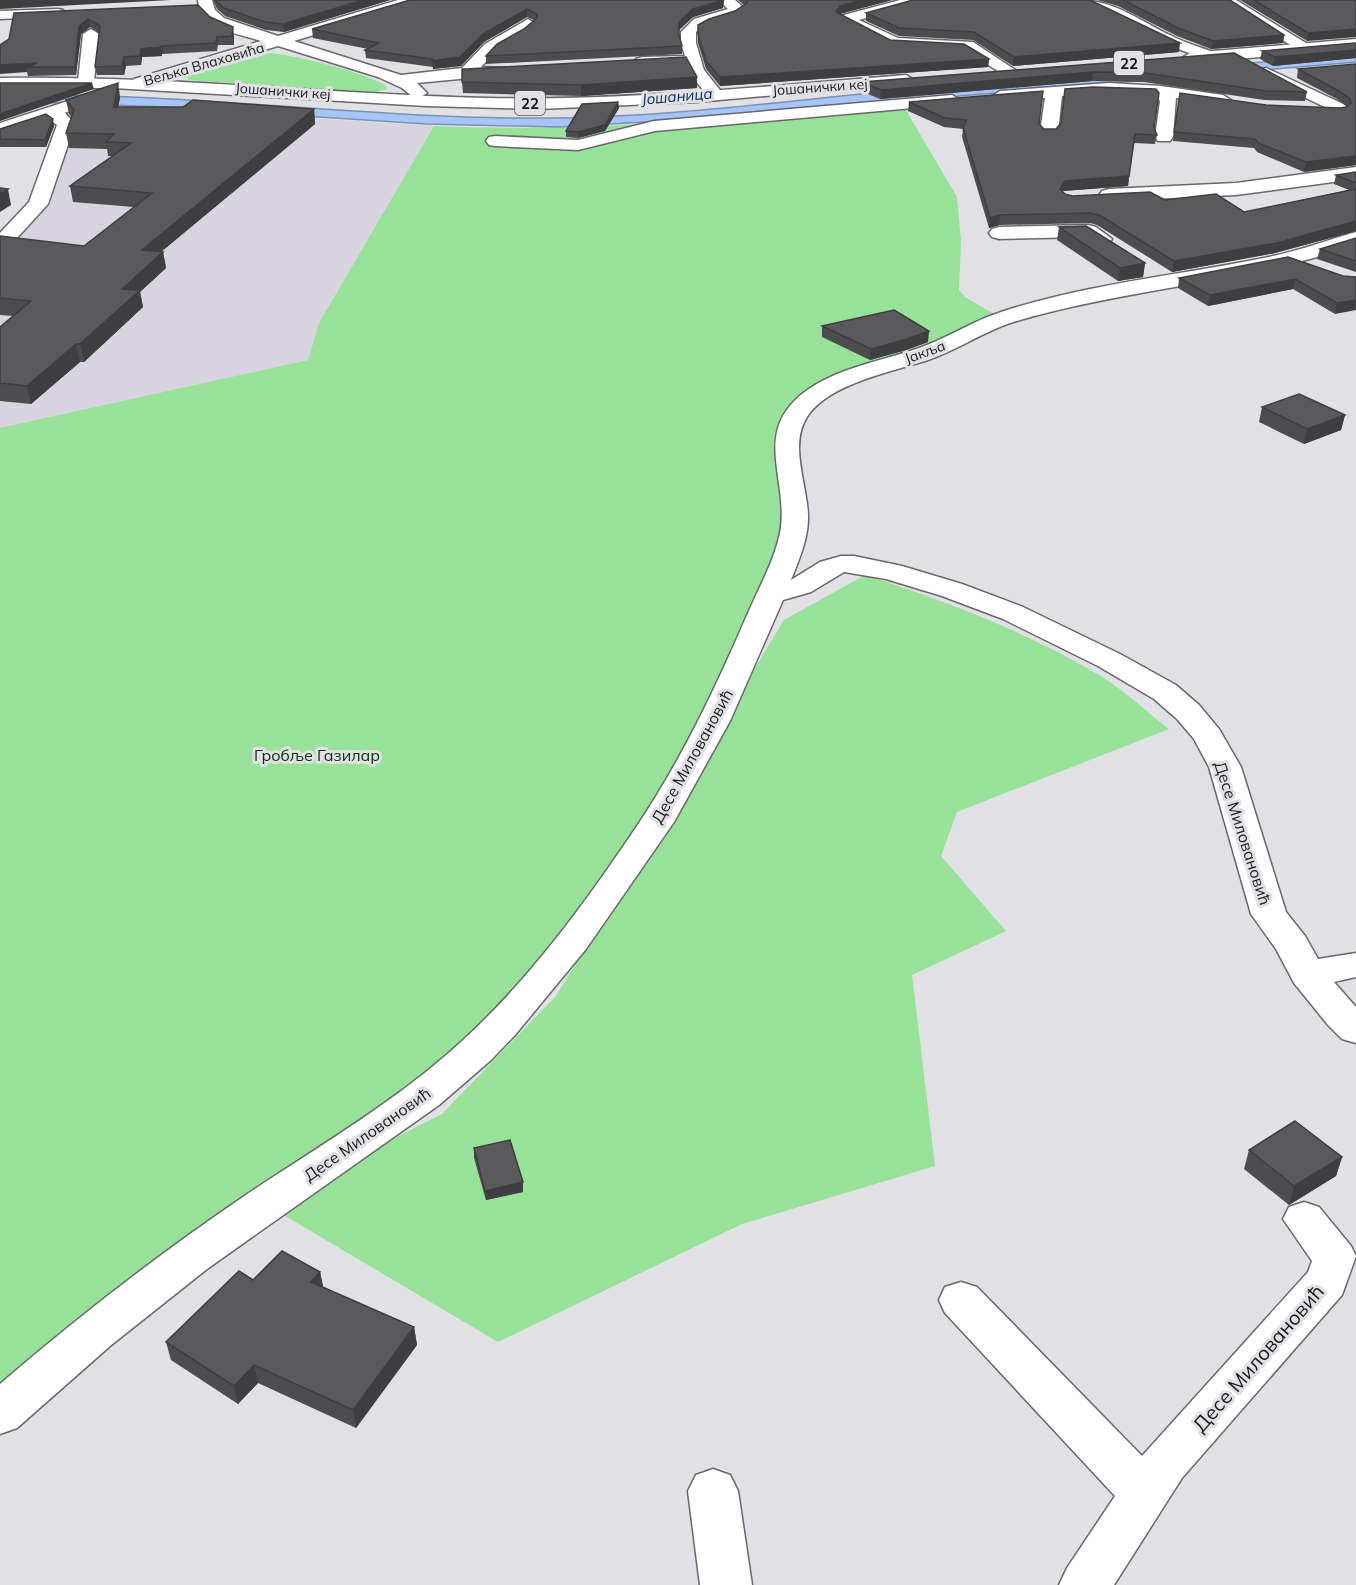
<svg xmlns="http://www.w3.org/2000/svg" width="1356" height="1585" viewBox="0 0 1356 1585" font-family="Mulish,sans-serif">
  <rect width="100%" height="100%" fill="#e1e0e5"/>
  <!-- built -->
  <polygon fill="#d7d3df" points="65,108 241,114 434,126 319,323 308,360 0,428 0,245 34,211 63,120"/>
  <!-- green -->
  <g fill="#97e199">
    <path d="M271,53C295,55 367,73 386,86L387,89L371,93L189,80L186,77L189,74L254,54Z"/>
    <path d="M903,105L957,197L961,241L959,290L965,297L1001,318L886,366L798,412L794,497L734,680L518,1005L272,1200L442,1114L556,996L784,620L865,575C946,601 1027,632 1101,676C1125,691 1147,712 1169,729L957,812L941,856L1006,931L912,975L935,1166L742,1224L498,1342L265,1204L0,1413V428L308,360L319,323L434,126C591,133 747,117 903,105Z"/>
  </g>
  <!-- water -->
  <path fill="#a4c5f5" stroke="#7a91b3" stroke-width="1.5" d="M1356,55V62L680,120L558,127L426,124L166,107L0,101V95C185,91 368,120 553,118C668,117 785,101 900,90C1052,77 1204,67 1356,55Z"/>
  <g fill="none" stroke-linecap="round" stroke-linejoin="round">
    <defs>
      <g id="minor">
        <path d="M198,0H212L215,10L224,18L278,36L398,0H421L419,3L294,41L401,75L462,68L485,44L528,19L536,24L515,41L497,50L481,67L512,68L514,71L512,74L417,83L427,93L419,98L413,97L402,88L378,77L278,46L146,85H134L132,82L134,79L261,41C240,34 199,29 198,0Z"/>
        <path d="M718,0H735L745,9C733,23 710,19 696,32V43L704,70L724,95L722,99H710L688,71V65H636L634,62L636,59L642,57L685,56L681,43V32L694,19L728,9Z"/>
        <polygon points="900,0 924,0 922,3 859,20 898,38 973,42 1020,73 1018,76 1006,76 964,50 890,46 838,19 840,16"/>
        <path d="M1078,0C1117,0 1142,23 1176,38C1189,44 1203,48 1216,53L1218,56L1210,61L1165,44Z"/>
        <polygon points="1219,0 1236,0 1314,48 1306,53 1300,51"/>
        <polygon points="58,9 63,10 65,13 63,16 0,19 0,11"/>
        <polygon points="91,29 99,34 94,81 86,86 78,81 83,34"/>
        <polygon points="1266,68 1356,110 1356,122 1260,76 1258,73 1260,70"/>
        <polygon points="1109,83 1161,86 1223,95 1231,100 1223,105 1176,98 1173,137 1170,141 1158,141 1155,137 1160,101 1156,96 1109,93 1062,96 1058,132 1055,136 1043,136 1040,132 1045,98 1000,101 992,96 1000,91"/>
        <polygon points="952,95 960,100 958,104 655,131 578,150 495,146 489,145 486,141 489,137 495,136 578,140 654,121"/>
        <polygon points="50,109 65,113 75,124 48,204 7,249 0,251 0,233 29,202 57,125 41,114 44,110"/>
        <polygon points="1356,167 1356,179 1236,195 1109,201 1102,199 1099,195 1102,191 1109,189 1236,183"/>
        <polygon points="1089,225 1096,227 1112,239 1109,243 1095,243 1085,237 999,239 992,237 989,233 992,229 999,227"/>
        <path d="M1356,232V245C1257,279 1151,287 1050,312C1034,316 1018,320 1002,326C977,336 954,351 928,360C894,371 827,384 807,417C789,445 807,484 808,515C809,537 799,560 791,580L820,562L841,556H854L902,566L962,584L1023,607L1120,654L1176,685L1199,705L1219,729L1241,767L1286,912L1305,936L1318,959L1356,953V977L1334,982L1356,1007V1043L1342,1039L1328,1025L1294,983L1276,949L1251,914L1209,767L1194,739L1177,719L1154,699L1098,666L1003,619L942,596L886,579L844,572L811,592L783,600L730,721L674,822L586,949L515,1035L491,1060L439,1105L207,1269L110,1346L17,1428L0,1434V1384C78,1317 159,1254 243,1197C317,1147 396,1102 462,1041C530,979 586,902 637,826C682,759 716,687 748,613C759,588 774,561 780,533C790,480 750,432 806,391C839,367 883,361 922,347C949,337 973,321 1001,312C1089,283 1183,275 1273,256C1301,250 1328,240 1356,232Z"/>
        <polygon points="1304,1202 1319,1207 1351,1246 1356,1256 1342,1295 1182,1478 1114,1585 1059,1585 1067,1568 1115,1496 945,1313 939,1300 945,1287 961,1282 977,1287 1142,1456 1308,1272 1312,1261 1283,1219 1289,1207"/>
        <polygon points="713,1469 730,1475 738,1491 752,1585 700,1585 688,1491 696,1475"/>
      </g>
      <g id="major">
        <polygon points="1356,39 1356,49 1190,63 1182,58 1190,53"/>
        <path d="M906,75L914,80L912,83L697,102L539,109L426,106L113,88L118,92L116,96L0,134V123L108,88H0V78C163,75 325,94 487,98C627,101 767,86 906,75Z"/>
      </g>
    </defs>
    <!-- minor casing -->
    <use href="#minor" stroke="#68676b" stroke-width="3"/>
    <!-- major casing -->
    <use href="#major" stroke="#68676b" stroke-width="3"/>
    <!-- minor -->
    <use href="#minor" fill="#fff" fill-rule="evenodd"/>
    <!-- major -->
    <use href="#major" fill="#fff" fill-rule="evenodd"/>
  </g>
  <!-- wall -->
  <g fill="#4d4d50">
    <polygon points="213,0 390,0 284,32 266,30 225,16 217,9"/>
    <polygon points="410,0 724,0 723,8 693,17 679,30 679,36 682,46 682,54 486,64 486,56 524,29 534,20 527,17 484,42 461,66 433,69 433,67 366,58 365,50 368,49 313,38 312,29"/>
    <polygon points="738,0 892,0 840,14 890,40 989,59 988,67 720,86 706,69 698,43 698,25 735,11 744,5"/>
    <polygon points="1097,0 1230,0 1284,35 1283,43 1211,49 1177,36 1118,6"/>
    <polygon points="1240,0 1356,0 1307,41"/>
    <polygon points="14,13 210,17 234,36 234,45 218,45 217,51 162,54 162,56 142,57 141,65 126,66 124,75 97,75 95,67 99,33 90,27 81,34 76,75 28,76 27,72 9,39"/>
    <polygon points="866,13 1179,52 1013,66 973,40 899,36 866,21"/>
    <polygon points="1356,43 1356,58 1273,66 1260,59 1262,51"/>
    <polygon points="1234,53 1307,92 1305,101 1264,100 1144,82 1092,81 880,99 861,91 861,82"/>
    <polygon points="1356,64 1356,165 1304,172 1257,152 1254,148 1173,141 1180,93 1266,105 1340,108 1347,107 1337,99 1297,78 1298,69"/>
    <polygon points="697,77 697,88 581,96 463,93 462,82"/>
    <polygon points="120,97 118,107 314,109 315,124 162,251 163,252 166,268 140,292 143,307 84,362 80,362 31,404 0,401 0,327 13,316 0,315 0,236 84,246 134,207 73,202 70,186 112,156 108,156 107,149 69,148 66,133 72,118 69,114 66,100"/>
    <polygon points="618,102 619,108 605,131 578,138 566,137 566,131"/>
    <polygon points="909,102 1039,124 1044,129 1154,128 1157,135 1155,144 1134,143 1128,186 1063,191 1063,192 1065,194 1072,196 1165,200 1244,212 1349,190 1334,184 1336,175 1356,172 1356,231 1275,253 1172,272 1097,225 1090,223 999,225 989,228 962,137 963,129 944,127 908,111"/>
    <polygon points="54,126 46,147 0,147 0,129"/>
    <polygon points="1059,227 1145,263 1143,277 1118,281 1057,240"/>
    <polygon points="1356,238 1356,272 1317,259 1320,249"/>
    <polygon points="1343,276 1356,277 1335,314 1293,289 1208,306 1178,288 1179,278"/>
    <polygon points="822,326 928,342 906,350 870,360 822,337"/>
    <polygon points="1262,407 1345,415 1341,430 1304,444 1259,422"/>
    <polygon points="474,1148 523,1192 486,1200 474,1158"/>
    <polygon points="1249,1150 1342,1157 1336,1176 1289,1205 1244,1169"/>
    <polygon points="320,1272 323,1287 414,1327 417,1345 356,1428 258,1383 238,1404 171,1360 166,1342 253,1280"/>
  </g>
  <!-- shaded-wall -->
  <g fill="#3f3f41">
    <polygon points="26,0 171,0 0,9 0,1"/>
    <polygon points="363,0 390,0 284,32 283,24"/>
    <polygon points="724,0 723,8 693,17 679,30 679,22 693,9"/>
    <polygon points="862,0 892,0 839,14 836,12 840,6"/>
    <polygon points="527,9 527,17 484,42 461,66 433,69 432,61 483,34"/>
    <polygon points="88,19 90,27 81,34 76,75 75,67 79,26"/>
    <polygon points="233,27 234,36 234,45 232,36"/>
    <polygon points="1356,29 1356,37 1307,41 1308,33"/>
    <polygon points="1284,35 1283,43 1211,49 1213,41"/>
    <polygon points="1180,43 1179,52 1013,66 1014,57"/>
    <polygon points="161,47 162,56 142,57 141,65 140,56 141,49"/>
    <polygon points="1356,50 1356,58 1273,66 1275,57"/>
    <polygon points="124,57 126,66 124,75 122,66"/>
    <polygon points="989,59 988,67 720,86 720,77"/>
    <polygon points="37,63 26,67 27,72 0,74 0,65"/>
    <polygon points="1093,72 1092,81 880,99 881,90"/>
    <polygon points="697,77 697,88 581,96 581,85"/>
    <polygon points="92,83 94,89 0,121 0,114"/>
    <polygon points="118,83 120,97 116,121 114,107"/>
    <polygon points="618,102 619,108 605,131 578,138 578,132"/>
    <polygon points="314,109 315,124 144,266 142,250"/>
    <polygon points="53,119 54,126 46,147 45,140"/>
    <polygon points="1356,156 1356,165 1304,172 1306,162"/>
    <polygon points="1129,176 1128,186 1063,191 1059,198 1060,189 1065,181"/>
    <polygon points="8,189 11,205 0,212 0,194"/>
    <polygon points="1000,215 999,225 989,228 990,218"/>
    <polygon points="1356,221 1356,231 1275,253 1172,272 1174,261"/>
    <polygon points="163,252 166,268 140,292 143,307 84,362 80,344 122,289"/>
    <polygon points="1145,263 1143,277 1118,281 1120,268"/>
    <polygon points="1295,279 1293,289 1208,306 1210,295"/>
    <polygon points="1356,300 1356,310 1335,314 1337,303"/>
    <polygon points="929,331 928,342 906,350 870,360 871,349"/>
    <polygon points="76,344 80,362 31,404 27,386"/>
    <polygon points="1345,415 1341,430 1304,444 1307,429"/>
    <polygon points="1342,1157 1336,1176 1289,1205 1294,1186"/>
    <polygon points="523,1182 523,1192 486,1200 485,1191"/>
    <polygon points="320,1272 324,1291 311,1282"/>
    <polygon points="414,1327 417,1345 356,1428 353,1410"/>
    <polygon points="254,1365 258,1383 238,1404 234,1386"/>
  </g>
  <!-- building -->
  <g fill="#5a5a5d" stroke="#3f3f41" stroke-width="1.5">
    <polygon points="0,0 26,0 0,1"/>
    <polygon points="215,0 363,0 283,24 265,22 224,8"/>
    <polygon points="410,0 724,0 693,9 679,22 679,35 682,46 486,56 497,44 524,29 537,18 537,14 527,9 483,34 460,57 432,61 433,59 365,50 379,43 312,29"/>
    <polygon points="747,0 862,0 840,6 836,12 890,40 964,44 989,59 720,77 706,61 698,34 698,25 709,19 735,11 747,3"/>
    <polygon points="913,0 1090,0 1180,43 1014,57 974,32 899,28 866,13"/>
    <polygon points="1123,0 1230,0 1284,35 1213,41 1178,28"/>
    <polygon points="1254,0 1356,0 1356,29 1308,33"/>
    <polygon points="198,5 210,17 233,27 232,36 217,37 216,43 161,46 161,47 141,49 140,56 124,57 122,66 95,67 100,26 88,19 79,26 75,67 26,67 37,63 0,65 0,45 9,39 14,13"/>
    <polygon points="1356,43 1356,50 1275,57 1262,51"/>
    <polygon points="1234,53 1307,92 1266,91 1145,73 1093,72 881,90 861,82"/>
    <polygon points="686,57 697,77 581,85 462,82 462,69 466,69"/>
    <polygon points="1356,64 1356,156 1306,162 1258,143 1255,139 1174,132 1180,93 1266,105 1340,108 1346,107 1351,103 1350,99 1339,91 1298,69"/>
    <polygon points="0,83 92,83 0,114"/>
    <polygon points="118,83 114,107 183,107 193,100 314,109 142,250 163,252 122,289 140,290 80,344 76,344 27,386 0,383 0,327 31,301 0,298 0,236 84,246 152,193 70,186 131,143 106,142 114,134 66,133 74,110 66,100"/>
    <polygon points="1093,87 1156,89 1159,93 1154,128 1157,135 1135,134 1129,176 1065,181 1060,189 1065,194 1072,196 1150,192 1165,200 1216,194 1244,212 1356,189 1356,221 1277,243 1174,261 1099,215 1091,213 1000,215 990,218 963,128 966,120 945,118 909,102 1043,91 1039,124 1044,129 1056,129 1061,123 1065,89"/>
    <polygon points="618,102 605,125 578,132 566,131 582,104"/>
    <polygon points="46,114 53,119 45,140 0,139 0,129"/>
    <polygon points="1356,172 1356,183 1336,175"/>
    <polygon points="0,188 8,189 0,194"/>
    <polygon points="1086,226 1145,263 1120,268 1059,227"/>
    <polygon points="1356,238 1356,261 1320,249"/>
    <polygon points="1288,257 1343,276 1356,277 1356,300 1337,303 1295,279 1210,295 1179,278"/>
    <polygon points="894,310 929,331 907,339 871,349 822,326"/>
    <polygon points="1299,394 1345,415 1307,429 1262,407"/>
    <polygon points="1295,1121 1342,1157 1294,1186 1249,1150"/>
    <polygon points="510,1140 523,1182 485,1191 474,1148"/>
    <polygon points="282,1251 320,1272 311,1282 414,1327 353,1410 254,1365 234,1386 166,1342 239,1271 253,1280"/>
  </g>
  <g text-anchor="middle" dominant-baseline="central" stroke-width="6" stroke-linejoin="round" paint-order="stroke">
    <!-- far-street labels -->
    <g font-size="14" fill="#181719" stroke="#e1e0e5">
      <text transform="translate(204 64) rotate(-16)">Вељка Влаховића</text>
      <text transform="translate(820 87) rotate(-4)">Јошанички кеј</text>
      <text transform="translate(283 91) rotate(4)">Јошанички кеј</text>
      <text transform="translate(925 352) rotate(-20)">Јакља</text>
    </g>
    <!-- shield labels -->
    <g fill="#e1e0e5" stroke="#545356" stroke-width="1.5">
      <rect x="1114" y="51" width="30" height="24" rx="4.5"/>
      <rect x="515" y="91" width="30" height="24" rx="4.5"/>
    </g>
    <g font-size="15" font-weight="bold" fill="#181719">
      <text x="1129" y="63">22</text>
      <text x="530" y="103">22</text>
    </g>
    <!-- far-water labels -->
    <g font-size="15" font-style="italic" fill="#0d2f60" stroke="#e1e0e5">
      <text transform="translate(677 96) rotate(-5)">Јошаница</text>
    </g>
    <!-- park labels -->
    <g font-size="16" fill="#003605" stroke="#e1e0e5">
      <text x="317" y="755">Гробље Газилар</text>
    </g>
    <!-- street labels -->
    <g font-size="16" fill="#181719" stroke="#e1e0e5">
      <text transform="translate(692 756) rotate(-61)">Десе Миловановић</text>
      <text transform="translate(1243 833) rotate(72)">Десе Миловановић</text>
      <text transform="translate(367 1134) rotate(-35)">Десе Миловановић</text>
    </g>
    <!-- near-street labels -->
    <g font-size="20" fill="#181719" stroke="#e1e0e5">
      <text transform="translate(1258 1358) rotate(-49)">Десе Миловановић</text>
    </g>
  </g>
</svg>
